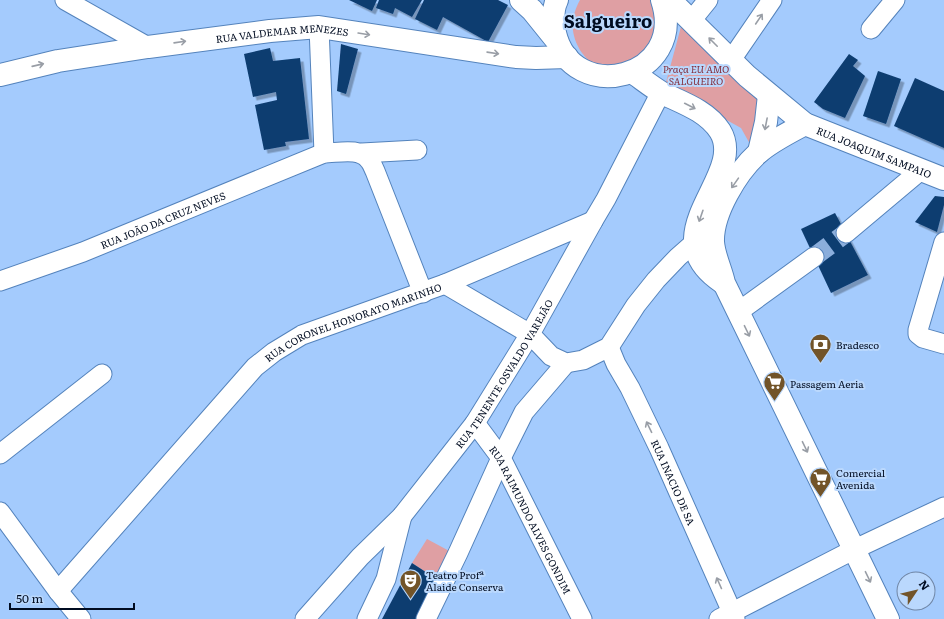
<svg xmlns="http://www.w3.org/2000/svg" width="944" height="619" viewBox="0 0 944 619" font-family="Literata,serif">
  <defs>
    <filter id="shadow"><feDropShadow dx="3.5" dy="3.5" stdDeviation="0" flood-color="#0004"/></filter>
  </defs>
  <rect width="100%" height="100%" fill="#a4cbfd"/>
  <!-- green -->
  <g fill="#df9fa3">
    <path d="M580,0H653L661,22L643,62C634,63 602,68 596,65C590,63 586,58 582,53C570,35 570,18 580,0Z"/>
    <polygon points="682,23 761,101 750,144 741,128 665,86"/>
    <polygon points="427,539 453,553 438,580 412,563"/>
  </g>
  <!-- building -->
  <g fill="#0d3c6f" filter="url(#shadow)">
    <polygon points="349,0 377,0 372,11"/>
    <polygon points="379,0 422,0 412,17 395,8 393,14 376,8"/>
    <polygon points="424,0 498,0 508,5 488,42 443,17 437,30 415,19"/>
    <polygon points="341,44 358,49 346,94 337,91"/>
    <polygon points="270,48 273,61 300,58 309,139 285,142 286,146 264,150 255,105 277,100 276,92 253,97 244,54"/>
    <polygon points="849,54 858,60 853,66 865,76 845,118 823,109 814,102"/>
    <polygon points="878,71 901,79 886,124 863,116"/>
    <polygon points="915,78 944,91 944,148 894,126"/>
    <polygon points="935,196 944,197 944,205 937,232 915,222"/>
    <polygon points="835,213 868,275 831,293 801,229"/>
    <polygon points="412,563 438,580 416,619 382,619"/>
  </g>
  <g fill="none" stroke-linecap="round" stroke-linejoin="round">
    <!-- minor-tunnel -->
    <polyline stroke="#8baedc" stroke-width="19" stroke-dasharray="19 10" stroke-linecap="butt" points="814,257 846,233"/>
    <defs>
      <g id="minor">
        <polyline points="65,0 148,47"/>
        <polyline points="691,21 708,0"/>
        <polyline points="319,27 324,153"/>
        <polyline points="871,29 895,0"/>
        <polyline points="731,60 772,0"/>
        <polyline points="362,153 417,150"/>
        <polyline points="846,233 921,170"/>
        <polyline points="944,242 918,330 918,334 923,338 944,344"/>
        <path id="s1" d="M0,281L83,252L324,153C338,153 360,147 369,160C372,163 373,167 375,171L423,293"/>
        <polyline points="445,284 530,334 551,356 566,363 583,360 609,347 636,305 656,280 678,257 695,242"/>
        <polyline points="738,312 814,257"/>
        <path id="s2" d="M609,347L616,364L630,388L659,448L735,619"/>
        <path id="s3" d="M475,423L501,458L582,619"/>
        <polyline points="0,454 102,374"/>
        <polyline points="0,512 58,591 81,619"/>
        <path id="s4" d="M58,591L255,367L274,352L302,335L445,284L593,221"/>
        <path id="s5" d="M305,619L360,557L402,516L475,423L530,334L593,221L606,199L661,92"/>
        <polyline points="367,619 386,579 402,516"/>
        <polyline points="426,619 458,553 501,458 524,412 566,363"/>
        <polyline points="719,619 855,549 944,507"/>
      </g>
      <g id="major">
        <polyline points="521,0 532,10 557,41"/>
        <path d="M557,0C552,10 553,22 555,33C572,107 688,79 662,0"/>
        <path id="s6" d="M670,0L747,76L805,124L944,179"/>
        <path d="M632,72C642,79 652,87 662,93C683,103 707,111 720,131C748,176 650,234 722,282"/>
        <path id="s7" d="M0,75L58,61L148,47L270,31L319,27L516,57L536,58L567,57"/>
        <path d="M805,124C790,132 770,142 758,153C737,172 712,213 713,242C714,256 721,269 724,283L888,619"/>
        <polyline points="759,152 766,122 769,95"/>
      </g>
    </defs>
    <!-- minor casing -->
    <use href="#minor" stroke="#5483bc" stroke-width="21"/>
    <!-- major casing -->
    <use href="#major" stroke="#5483bc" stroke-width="24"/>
    <!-- minor -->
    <use href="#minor" stroke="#fff" stroke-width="19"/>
    <!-- major -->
    <use href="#major" stroke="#fff" stroke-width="22"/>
  </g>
  <!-- one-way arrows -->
  <defs><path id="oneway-shaft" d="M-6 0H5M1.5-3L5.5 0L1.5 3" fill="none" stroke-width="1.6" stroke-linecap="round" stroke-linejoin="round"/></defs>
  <g stroke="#999ea6">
    <use href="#oneway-shaft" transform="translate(759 19) rotate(-56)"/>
    <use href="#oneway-shaft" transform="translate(364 34) rotate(9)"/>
    <use href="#oneway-shaft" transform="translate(180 42) rotate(-8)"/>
    <use href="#oneway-shaft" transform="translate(713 42) rotate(-135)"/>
    <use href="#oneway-shaft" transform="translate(493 53) rotate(8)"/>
    <use href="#oneway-shaft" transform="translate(38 65) rotate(-13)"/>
    <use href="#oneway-shaft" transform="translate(690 106) rotate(27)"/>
    <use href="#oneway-shaft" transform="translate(766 124) rotate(101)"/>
    <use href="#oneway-shaft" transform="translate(735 183) rotate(125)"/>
    <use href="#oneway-shaft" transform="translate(701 216) rotate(109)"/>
    <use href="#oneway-shaft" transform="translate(747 331) rotate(64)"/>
    <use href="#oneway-shaft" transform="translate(649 427) rotate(-116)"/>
    <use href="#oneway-shaft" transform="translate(805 447) rotate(64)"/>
    <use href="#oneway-shaft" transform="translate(868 577) rotate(64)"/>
    <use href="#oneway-shaft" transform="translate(719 583) rotate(-114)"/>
  </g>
  <!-- icons -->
  <defs>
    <symbol id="bank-pin" viewBox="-11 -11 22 30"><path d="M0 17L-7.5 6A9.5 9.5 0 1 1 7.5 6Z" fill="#725429" stroke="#bad8fd"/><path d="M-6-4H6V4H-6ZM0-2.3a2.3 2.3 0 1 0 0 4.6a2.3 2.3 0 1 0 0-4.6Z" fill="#fff"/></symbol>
    <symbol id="supermarket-pin" viewBox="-11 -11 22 30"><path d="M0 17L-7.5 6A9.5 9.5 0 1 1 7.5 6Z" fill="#725429" stroke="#bad8fd"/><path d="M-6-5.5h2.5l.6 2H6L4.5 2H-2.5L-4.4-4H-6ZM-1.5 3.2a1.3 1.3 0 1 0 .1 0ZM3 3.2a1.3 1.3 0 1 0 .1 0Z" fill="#fff"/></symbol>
    <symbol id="theatre-pin" viewBox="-11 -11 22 30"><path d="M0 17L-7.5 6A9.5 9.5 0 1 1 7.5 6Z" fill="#725429" stroke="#bad8fd"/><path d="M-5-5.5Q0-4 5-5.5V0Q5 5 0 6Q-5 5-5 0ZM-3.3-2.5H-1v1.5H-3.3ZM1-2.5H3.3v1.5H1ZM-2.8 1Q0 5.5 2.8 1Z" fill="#fff"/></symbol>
  </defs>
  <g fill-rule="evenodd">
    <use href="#bank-pin" x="808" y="332" width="25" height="34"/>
    <use href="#supermarket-pin" x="762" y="370" width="25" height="34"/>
    <use href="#supermarket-pin" x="808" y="466" width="25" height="34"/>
    <use href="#theatre-pin" x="398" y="568" width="25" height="34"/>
  </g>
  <g text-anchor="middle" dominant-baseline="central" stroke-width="4" stroke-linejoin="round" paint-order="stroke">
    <!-- street labels -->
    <g font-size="10" fill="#000c21" stroke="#bad8fd">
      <text stroke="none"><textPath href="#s7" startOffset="286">RUA VALDEMAR MENEZES</textPath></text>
      <text stroke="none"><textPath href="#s6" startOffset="258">RUA JOAQUIM SAMPAIO</textPath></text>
      <text stroke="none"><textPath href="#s1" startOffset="174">RUA JOÃO DA CRUZ NEVES</textPath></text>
      <text stroke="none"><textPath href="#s4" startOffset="407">RUA CORONEL HONORATO MARINHO</textPath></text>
      <text stroke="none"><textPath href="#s5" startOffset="317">RUA TENENTE OSVALDO VAREJÃO</textPath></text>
      <text stroke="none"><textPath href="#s2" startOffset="150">RUA INACIO DE SA</textPath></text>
      <text stroke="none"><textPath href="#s3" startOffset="112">RUA RAIMUNDO ALVES GONDIM</textPath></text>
    </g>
    <!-- park labels -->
    <g font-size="10" font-style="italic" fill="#822c3a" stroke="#bad8fd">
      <text x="696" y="68">Praça EU AMO<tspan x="696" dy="12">SALGUEIRO</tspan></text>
    </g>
    <!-- poi labels -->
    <g font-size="10" fill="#000c21" stroke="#bad8fd" text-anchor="start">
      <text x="836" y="344">Bradesco</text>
      <text x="790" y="383">Passagem Aeria</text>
      <text x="836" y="472">Comercial<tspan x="836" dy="12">Avenida</tspan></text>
      <text x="426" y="574">Teatro Profª<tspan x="426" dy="12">Alaide Conserva</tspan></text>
    </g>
    <!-- town labels -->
    <g font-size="18" font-weight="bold" fill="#000c21" stroke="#bad8fd">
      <text x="608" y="20">Salgueiro</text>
    </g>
  </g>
  <!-- north arrow -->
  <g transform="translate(916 591) rotate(55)"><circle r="19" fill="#bad8fd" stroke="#7086a5"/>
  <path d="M0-3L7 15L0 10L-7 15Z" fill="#725429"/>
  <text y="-6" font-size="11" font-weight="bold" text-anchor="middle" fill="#000c21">N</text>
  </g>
  <!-- scale -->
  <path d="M10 603v6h124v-6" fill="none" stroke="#000c21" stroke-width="2"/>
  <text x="16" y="603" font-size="12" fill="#000c21" stroke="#bad8fd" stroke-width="3" paint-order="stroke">50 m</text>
</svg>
